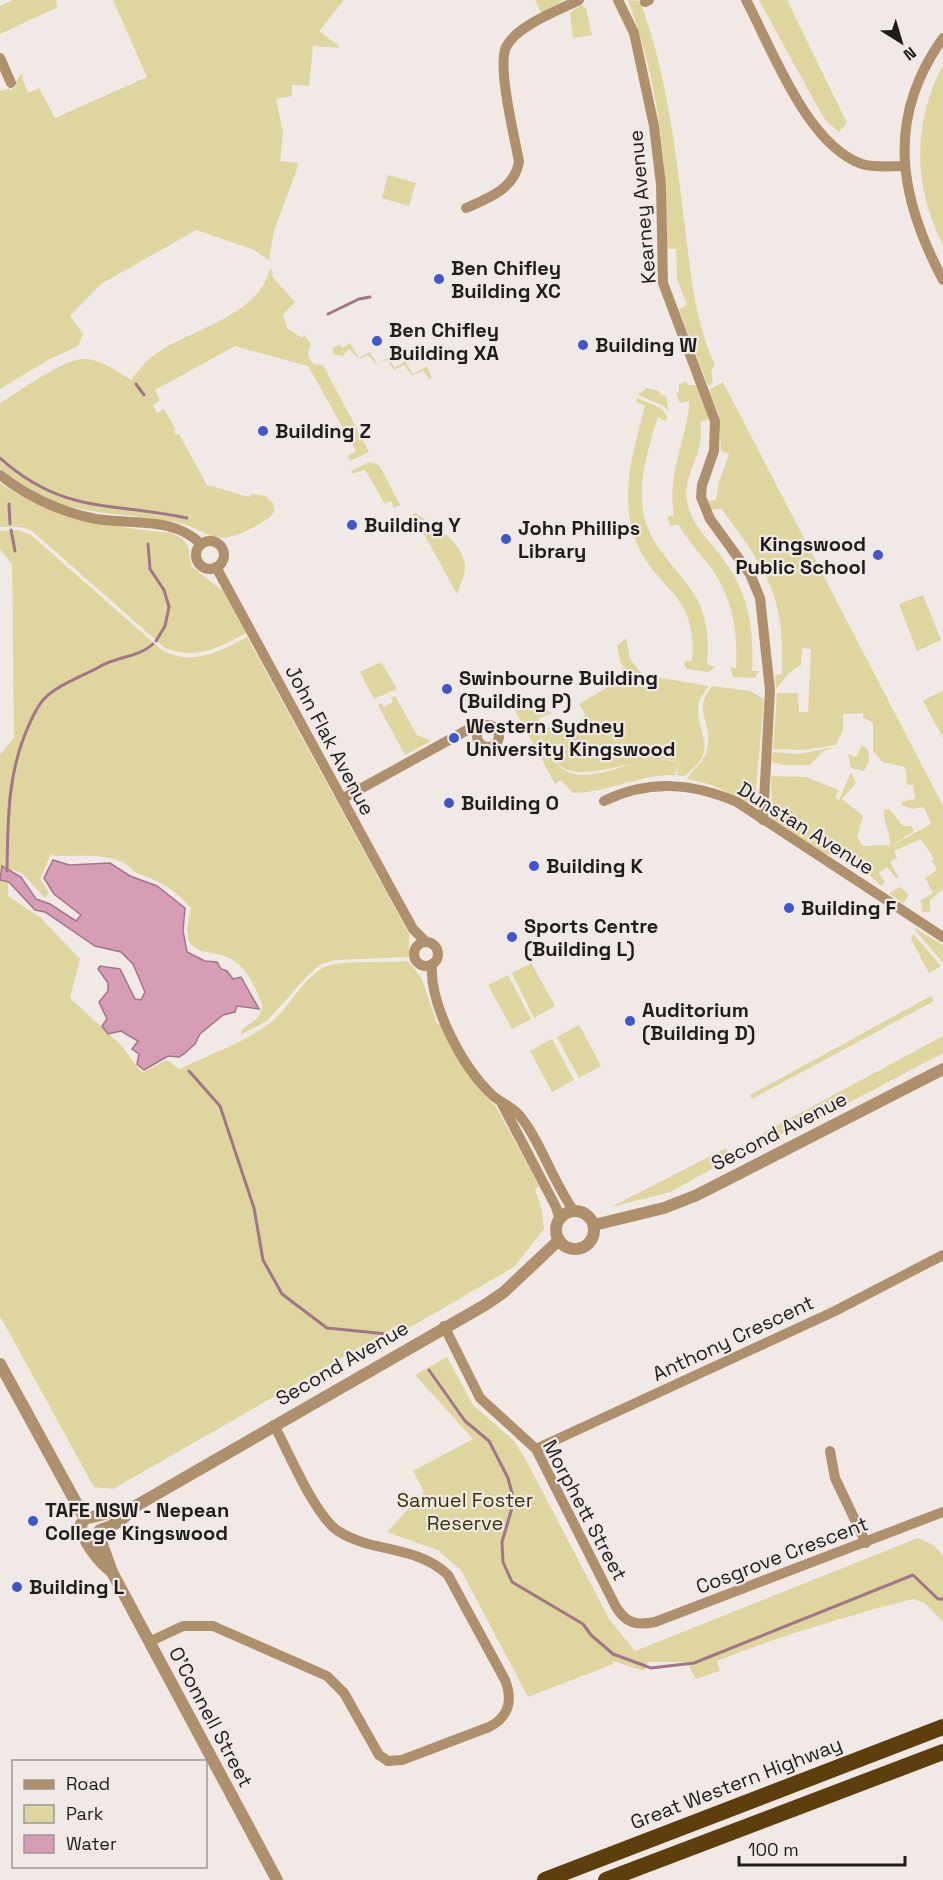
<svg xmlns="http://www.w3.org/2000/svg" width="943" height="1880" viewBox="0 0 943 1880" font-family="'Space Grotesk',sans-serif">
  <rect width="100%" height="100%" fill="#f0e9e6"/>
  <!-- green -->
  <g fill="#dfd59f">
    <polygon points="13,0 55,0 58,7 0,34 0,6"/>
    <polygon points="113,0 344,0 319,31 339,46 338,48 313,46 309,86 292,85 292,96 276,99 283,133 280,161 299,163 274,231 269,260 252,249 196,230 101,284 70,316 83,334 78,346 50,359 0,389 0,89 1,91 9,88 10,91 17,86 15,83 23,72 22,78 28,93 39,88 55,118 147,77"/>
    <polygon points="535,0 564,0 541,13"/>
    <path d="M628,0L640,1C666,71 675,145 684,219C691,273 693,315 715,365L711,370L713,383L708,386L679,309L687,305L677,279L676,249H667C668,164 658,80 628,0Z"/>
    <polygon points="759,0 787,0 847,123 839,132 826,121 817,106"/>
    <polygon points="581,5 586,8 592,35 573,38 570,13"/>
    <path d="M943,65V245C913,186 912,124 943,65Z"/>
    <polygon points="388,175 416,183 409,206 382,198"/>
    <path d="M270,268L273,273L271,275L295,302L283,314L287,328L302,338L305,335L311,344C307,352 306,357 314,364L323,365L369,452L350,461L348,456L356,451L308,366L235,346L155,390L160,400L153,405L157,413L164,409L176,430L174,432L176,435L179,434L207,485L249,497L252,494L265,496L273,503L274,512C269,520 260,523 252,528C209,551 209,527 171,521C103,510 57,518 0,468V403C19,392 67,355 88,359C103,361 118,372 131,380C139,370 146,360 157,353C189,330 260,316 270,268Z"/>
    <polygon points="350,343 359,358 370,352 377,364 388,358 395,368 405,361 413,374 427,366 432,378 429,379 423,371 412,375 404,365 394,370 387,360 376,364 368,355 359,359 349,349 343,356 333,354 333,348 340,344 342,348"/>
    <path d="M686,381L688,385H696L709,419L700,422C706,457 680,474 688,506C694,528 710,541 723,559C749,593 754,629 752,671H759L755,678L733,677L730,667L736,668C738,631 733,600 712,569C701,554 687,540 678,524L671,526L667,517L674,515C667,477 684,444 689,408V401L680,403L676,393L679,392V385Z"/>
    <path d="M723,382L943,806V889L930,900V912H922L921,900L933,893L925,878L937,870L932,861L934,859L921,839L894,851L897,858L890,862L899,878H896L887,867L879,873L885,882L881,886L860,866L861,864L850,857L848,860L823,853L772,819L771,776L806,777L839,790L835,798L839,800L851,772L856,783L842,799L863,816L857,837L863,846L890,845C891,832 883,823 884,810L889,809L903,826H911L914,831L887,848L931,824L924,807L912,809L902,805V801L915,799L913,785H907L905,767L882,762L873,751V723L863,717V713L843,714V730L836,745L803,750L773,749L777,693H798L799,712H808L811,649L802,648L801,665L789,673L776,689L775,675L782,674C785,593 766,570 721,508L711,510L709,501L716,500L719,482L729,454L721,451L719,415L709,390Z"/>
    <polygon points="647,388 659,391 661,395 666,396 669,412 664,406 638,395"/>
    <path d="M637,398L661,408L667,416L666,421L658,417C648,448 637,484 644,516C652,552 685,573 700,605C708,624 709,645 707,664L715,667L709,672L687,669L684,664L685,661H692C698,591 657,593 636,541C618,496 634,450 645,405L636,402Z"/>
    <polygon points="369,462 379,465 400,505 394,508 391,501 385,504 365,470 352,474 351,471"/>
    <path d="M0,483C57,521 106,526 171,533C194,543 186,548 192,567L223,591L246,633C218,648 197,660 165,648L31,530L20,527H0Z"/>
    <path d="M415,513C434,525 465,544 465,567C465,576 460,585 457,594L413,514Z"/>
    <path d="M17,530L31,535L156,645C185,670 219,652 247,637L409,934V957L336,960L321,964L306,977L267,1021L242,1034L241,1030L258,1018L263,1006C256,990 250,973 236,962C212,944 176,966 191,908C176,890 159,881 137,873C132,871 130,866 126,864C107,853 77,856 56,856L51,854L40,879L49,892L45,898L22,873L13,870L8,884V896L41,918L80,959L70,998L121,1045L142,1073L167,1060L179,1069C208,1055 244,1043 270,1023C290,1008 302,978 325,967C339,960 388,963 408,961L422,979L437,1024H441L477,1087L496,1107L539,1186L535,1189L542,1210L544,1229L514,1267L402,1332L397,1326L113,1489L94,1487L0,1316V755L14,738L12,564L0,550V531Z"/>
    <polygon points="923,595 941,640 917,651 899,604"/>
    <path d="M626,638L630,659L643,675L709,686C705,691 700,697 699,702C693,733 723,749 684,776L677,775L679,763L675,775C639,774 608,793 573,793L561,780L555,784L509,699L517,695L523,701L552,713L539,718C540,738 539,736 550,755C572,795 619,763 652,760C661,759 671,761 680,762C646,749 578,791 555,761C548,753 544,742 539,732L559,722L568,738L576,733V726L585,714L579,704L625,677L622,668L625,667L621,664L617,646Z"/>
    <polygon points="381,662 397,689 374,699 360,672"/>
    <path d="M712,686L750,691L764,699L755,801L749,803L712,785L687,779C695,766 706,763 708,744C711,717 692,713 712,686Z"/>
    <polygon points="943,690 943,738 923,701"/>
    <polygon points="395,696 417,735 431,741 405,755 378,705 381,703 384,707 393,702 391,697"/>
    <polygon points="862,745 868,750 869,761 864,771 851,768 848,754 856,757"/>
    <polygon points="834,747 822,752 810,765 783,765 771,762 773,752 798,754"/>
    <polygon points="900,887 909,895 903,903 889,893"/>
    <polygon points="915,928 943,945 943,963 915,930"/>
    <polygon points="913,934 941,966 929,973 911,939"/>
    <polygon points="531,963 555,1006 534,1018 512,973"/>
    <polygon points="508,975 531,1019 512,1029 488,985"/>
    <polygon points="931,996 934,1001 752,1099 750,1095"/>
    <polygon points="579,1025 601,1066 579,1078 557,1037"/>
    <polygon points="943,1036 943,1053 818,1119 760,1143 755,1143 765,1137 763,1133"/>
    <polygon points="552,1039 574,1080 552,1092 530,1051"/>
    <polygon points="726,1148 729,1155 743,1148 744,1151 670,1192 611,1207"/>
    <path d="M447,1357L473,1405L514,1441L525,1458L609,1619L635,1651L918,1538L935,1546L943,1556V1622L925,1603L913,1599C846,1616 781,1636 717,1661L720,1671L696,1679L687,1662H648L644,1671L613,1661V1664L528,1697L461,1570L438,1550L387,1532L424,1492L413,1471L473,1439L415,1375Z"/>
  </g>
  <!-- water -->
  <polygon fill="#d79cb6" stroke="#a07688" stroke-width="1.5" points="53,860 69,865 110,863 130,876 157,886 185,908 183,931 187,952 205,961 217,962 221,969 227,971 233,979 241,977 259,1009 237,1006 235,1012 223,1015 200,1034 195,1044 184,1054 179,1057 168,1056 144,1070 137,1064 139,1054 132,1049 138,1041 121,1031 108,1034 102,1026 107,1019 99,1002 108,991 108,983 98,969 100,966 120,969 135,999 141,1000 145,992 133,964 121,952 95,946 45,912 35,910 9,882 0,880 2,866 21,877 36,899 50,904 76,921 81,915 54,894 44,878"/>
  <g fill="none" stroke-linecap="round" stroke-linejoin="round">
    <!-- stream -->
    <g stroke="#a07688" stroke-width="3">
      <polyline points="328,314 359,299 370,297"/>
      <polyline points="136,384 144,395"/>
      <path d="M0,458C64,515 112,502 187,518"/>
      <polyline points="9,504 10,524"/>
      <polyline points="11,530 15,551"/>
      <polyline points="148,544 150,569 164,590 169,607 165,626 156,641"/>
      <path d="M7,871C8,820 7,775 28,727C33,716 38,704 47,696C61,683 83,676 99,667C117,656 138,658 153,644"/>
      <polyline points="189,1071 220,1106 254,1208 263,1260 282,1294 327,1328 387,1334"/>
      <polyline points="429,1370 465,1421 489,1441 508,1478 514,1501 502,1542 503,1562 512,1582 583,1624 591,1635 613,1654 651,1668 694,1663 913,1575 938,1599 943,1599"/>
    </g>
    <!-- minor -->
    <g stroke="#ae906c" stroke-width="10">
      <polyline points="618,0 634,33 654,126 661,185 663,283 715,421 714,451 702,485 701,497 710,519 750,574 760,598 770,690 763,820"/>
      <path d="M746,0C772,49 807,145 862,164C875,168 891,166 904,166"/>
      <polyline points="645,2 649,0"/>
      <path d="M943,38C885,119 899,197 943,280"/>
      <polyline points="0,58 11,83"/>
      <path d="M466,208C489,198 514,189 519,162C515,138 497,68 506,47C516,26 559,10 579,0"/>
      <path d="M0,475C28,497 61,512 96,519C132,525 173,516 201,544"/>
      <circle cx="210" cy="555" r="14"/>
      <polyline points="216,567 391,889 413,929 425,941"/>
      <circle cx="488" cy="736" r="11"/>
      <polyline points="342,799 467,730 479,728"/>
      <path d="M604,801C650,779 692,783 737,802L943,937"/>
      <circle cx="426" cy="954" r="12"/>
      <path d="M432,964C429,1004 462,1066 491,1094C499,1102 513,1107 520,1116C541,1142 553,1182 574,1211"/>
      <polyline points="502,1104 556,1207 560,1220"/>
      <path d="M444,1326L480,1398L536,1449L616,1607C626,1623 636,1626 655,1622L943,1512"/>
      <polyline points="536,1449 833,1312 943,1255"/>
      <polyline points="830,1451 835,1478 866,1543"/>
      <path d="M149,1642L183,1626H213L327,1676L344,1693L379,1755L388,1761L402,1760L489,1727C509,1717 513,1700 505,1680L448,1575C417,1545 372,1553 338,1531C315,1516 288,1451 274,1425"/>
    </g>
    <!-- tertiary -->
    <g stroke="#ae906c" stroke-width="12">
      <circle cx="575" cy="1230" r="19"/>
      <polyline points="594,1225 664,1208 697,1195 943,1069"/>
      <polyline points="0,1364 85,1519"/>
      <path d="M100,1530C114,1526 125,1519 134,1507L485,1305L504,1292L559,1240"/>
      <polyline points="98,1533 112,1572 277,1880"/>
      <path d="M112,1572C100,1563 80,1539 81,1524L86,1518C103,1516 118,1508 134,1507"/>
    </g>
    <!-- trunk -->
    <g stroke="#5e3e0c" stroke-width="16">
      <polyline points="545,1880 943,1727"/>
      <polyline points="606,1880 943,1752"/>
    </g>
  </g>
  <!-- markers -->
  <g fill="#3f57ca" stroke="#f0e9e6" stroke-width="2">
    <circle cx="439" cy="279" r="6"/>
    <circle cx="377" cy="341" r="6"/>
    <circle cx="583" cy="345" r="6"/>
    <circle cx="263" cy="431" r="6"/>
    <circle cx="352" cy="525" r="6"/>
    <circle cx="506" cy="539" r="6"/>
    <circle cx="878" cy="555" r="6"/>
    <circle cx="447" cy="689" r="6"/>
    <circle cx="454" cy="738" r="6"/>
    <circle cx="449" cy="803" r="6"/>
    <circle cx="534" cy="866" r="6"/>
    <circle cx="789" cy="908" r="6"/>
    <circle cx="512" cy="937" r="6"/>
    <circle cx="630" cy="1021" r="6"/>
    <circle cx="33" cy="1521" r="6"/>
    <circle cx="17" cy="1587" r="6"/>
  </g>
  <g text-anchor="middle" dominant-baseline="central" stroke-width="4.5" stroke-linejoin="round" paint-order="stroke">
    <!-- street labels -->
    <g font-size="20" fill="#1f1c1b" stroke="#f0e9e6">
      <text transform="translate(642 207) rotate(-95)">Kearney Avenue</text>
      <text transform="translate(330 740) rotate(62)">John Flak Avenue</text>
      <text transform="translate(806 828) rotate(32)">Dunstan Avenue</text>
      <text transform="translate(779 1131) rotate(-27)">Second Avenue</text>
      <text transform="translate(733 1338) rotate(-25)">Anthony Crescent</text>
      <text transform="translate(342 1363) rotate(-30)">Second Avenue</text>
      <text transform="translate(585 1510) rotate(62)">Morphett Street</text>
      <text transform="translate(782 1555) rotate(-21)">Cosgrove Crescent</text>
      <text transform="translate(211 1717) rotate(62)">O'Connell Street</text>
      <text transform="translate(736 1783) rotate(-21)">Great Western Highway</text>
    </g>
    <!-- poi labels -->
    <g font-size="20" font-weight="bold" fill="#1f1c1b" stroke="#f0e9e6" text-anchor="start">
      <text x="451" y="268">Ben Chifley<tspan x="451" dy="23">Building XC</tspan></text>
      <text x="389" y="330">Ben Chifley<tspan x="389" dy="23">Building XA</tspan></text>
      <text x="595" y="345">Building W</text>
      <text x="275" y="431">Building Z</text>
      <text x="364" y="525">Building Y</text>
      <text x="518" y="528">John Phillips<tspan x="518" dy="23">Library</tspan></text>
      <text x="866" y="544" text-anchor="end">Kingswood<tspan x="866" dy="23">Public School</tspan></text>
      <text x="459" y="678">Swinbourne Building<tspan x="459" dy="23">(Building P)</tspan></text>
      <text x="466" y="726">Western Sydney<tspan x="466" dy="23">University Kingswood</tspan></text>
      <text x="461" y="803">Building O</text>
      <text x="546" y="866">Building K</text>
      <text x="801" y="908">Building F</text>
      <text x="524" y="926">Sports Centre<tspan x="524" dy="23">(Building L)</tspan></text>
      <text x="642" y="1010">Auditorium<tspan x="642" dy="23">(Building D)</tspan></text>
      <text x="45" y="1510">TAFE NSW - Nepean<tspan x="45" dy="23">College Kingswood</tspan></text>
      <text x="29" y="1587">Building L</text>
    </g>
    <!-- park labels -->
    <g font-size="20" fill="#3a3202" stroke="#f0e9e6">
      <text x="465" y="1500">Samuel Foster<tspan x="465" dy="23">Reserve</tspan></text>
    </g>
  </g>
  <!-- legend -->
  <rect x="12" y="1760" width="195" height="108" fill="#f0e9e6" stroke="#9c9795" stroke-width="1.5"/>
  <rect x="24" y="1780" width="30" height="9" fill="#ae906c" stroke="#9c9795" stroke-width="1.5"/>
  <text x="66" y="1790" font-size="18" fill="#1f1c1b">Road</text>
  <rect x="24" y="1805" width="30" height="18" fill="#dfd59f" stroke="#9c9795" stroke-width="1.5"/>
  <text x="66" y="1820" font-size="18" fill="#1f1c1b">Park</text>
  <rect x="24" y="1835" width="30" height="18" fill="#d79cb6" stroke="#9c9795" stroke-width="1.5"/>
  <text x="66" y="1850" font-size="18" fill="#1f1c1b">Water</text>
  <!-- north arrow -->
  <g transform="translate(901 42) rotate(143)" stroke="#f0e9e6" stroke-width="4.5" paint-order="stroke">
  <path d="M0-4.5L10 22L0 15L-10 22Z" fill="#1f1c1b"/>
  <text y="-9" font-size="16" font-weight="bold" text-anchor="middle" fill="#1f1c1b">N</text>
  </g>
  <!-- scale -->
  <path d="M739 1856v9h166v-9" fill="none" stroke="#1f1c1b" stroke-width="3"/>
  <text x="748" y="1856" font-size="18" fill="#1f1c1b" stroke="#f0e9e6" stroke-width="4.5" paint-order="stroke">100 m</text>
</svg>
